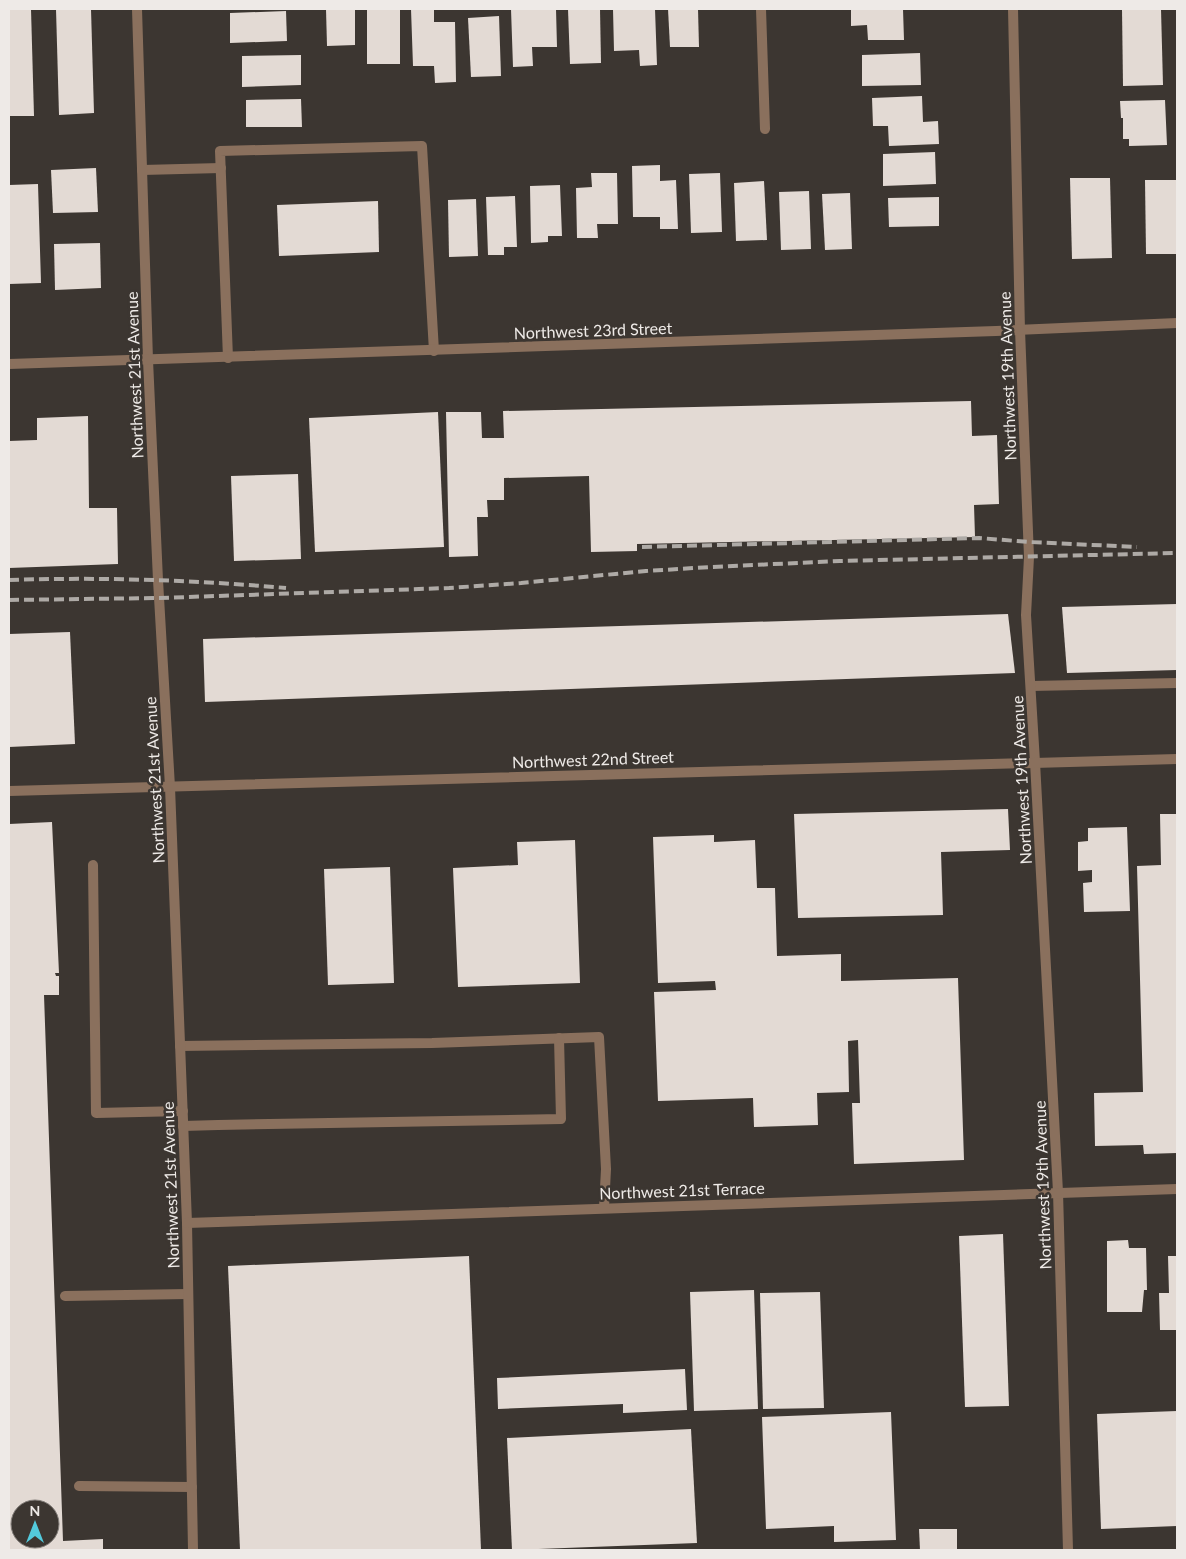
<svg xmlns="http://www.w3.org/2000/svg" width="1186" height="1559" viewBox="0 0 1186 1559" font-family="Lato,sans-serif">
  <rect width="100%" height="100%" fill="#3c3631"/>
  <!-- building -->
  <g fill="#e3dad4" fill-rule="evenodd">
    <polygon points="9,9 31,9 34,116 9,116"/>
    <polygon points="56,9 91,9 94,113 59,115"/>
    <polygon points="326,9 355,9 355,45 327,46"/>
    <rect x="367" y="9" width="33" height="55"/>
    <polygon points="411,9 434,9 434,22 455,22 456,82 435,83 434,66 413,66"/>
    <polygon points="511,9 556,9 557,47 532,47 533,66 513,67"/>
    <polygon points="568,9 600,9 601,63 570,64"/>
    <polygon points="613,9 655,9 657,65 640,66 639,50 614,51"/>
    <polygon points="668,9 698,9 699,47 670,47"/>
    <polygon points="851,9 903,9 904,40 868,40 867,25 851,26"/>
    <polygon points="1122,9 1161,9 1163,85 1123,86"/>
    <polygon points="286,11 287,41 230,43 230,13"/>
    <polygon points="499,16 501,76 471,77 468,18"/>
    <polygon points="920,53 921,85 862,86 862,55"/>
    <polygon points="301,55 301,85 242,87 242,56"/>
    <polygon points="922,96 923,122 938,121 939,144 889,146 888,126 873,126 872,98"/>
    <polygon points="301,99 302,127 246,127 246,100"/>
    <polygon points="1165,100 1167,145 1129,146 1129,139 1123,139 1123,118 1121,118 1120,101"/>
    <polygon points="935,152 936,184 883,186 883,154"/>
    <polygon points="660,165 660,181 676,180 678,229 660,229 660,217 633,217 632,166"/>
    <polygon points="96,168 98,212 53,213 51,170"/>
    <polygon points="591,173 617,173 618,224 597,224 598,238 577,238 576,188 592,187"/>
    <polygon points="720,173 722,232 691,233 689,174"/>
    <polygon points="1070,178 1110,178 1112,258 1072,259"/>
    <polygon points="1145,180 1177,180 1177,254 1146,254"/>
    <polygon points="764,181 767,240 736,241 734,183"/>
    <polygon points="38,184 41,283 9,284 9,185"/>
    <polygon points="560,185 562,236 548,236 548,242 531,243 530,186"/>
    <polygon points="809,191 811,249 781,250 779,192"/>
    <polygon points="850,193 852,249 825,250 822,194"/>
    <polygon points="515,196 517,247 504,247 504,255 488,255 486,197"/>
    <polygon points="939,197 939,226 889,227 888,198"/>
    <polygon points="476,199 478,256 449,257 448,200"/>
    <polygon points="378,201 379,252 279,256 277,205"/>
    <polygon points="100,243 101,288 55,290 54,244"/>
    <polygon points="971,401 972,436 997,435 999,504 974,505 975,537 637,544 637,551 591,552 589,476 504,478 504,500 487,500 488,517 477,517 478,556 449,557 446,412 481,412 482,438 504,438 503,411"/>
    <polygon points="438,412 444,547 315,552 309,418"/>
    <polygon points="88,416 89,508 117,508 118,564 9,568 9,441 37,440 37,418"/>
    <polygon points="298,474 301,559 234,561 231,476"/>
    <polygon points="1177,604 1177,670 1067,673 1062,607"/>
    <polygon points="1008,614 1015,673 205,702 203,639"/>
    <polygon points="70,632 75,744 9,747 9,634"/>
    <polygon points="1008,809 1010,850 941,852 943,915 798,918 794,814"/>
    <polygon points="1160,814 1177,814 1177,1153 1144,1154 1143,1145 1095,1146 1094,1093 1143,1092 1137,866 1161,865"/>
    <path d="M52,822L59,973H55L56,976H59V995H44L63,1541L103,1539V1550H9V824ZM20,1509H50V1539H20Z"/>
    <polygon points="1127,827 1130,911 1084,912 1083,883 1092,882 1092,870 1078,871 1078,842 1088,841 1088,828"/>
    <polygon points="714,835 714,842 755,840 757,888 775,888 777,956 841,954 841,981 958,978 964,1160 854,1164 852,1103 860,1103 858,1040 848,1041 849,1092 817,1093 818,1125 754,1127 753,1098 658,1101 654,992 716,990 715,981 658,983 653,837"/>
    <polygon points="575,840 580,983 458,987 453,868 518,865 517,842"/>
    <polygon points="390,867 394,983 328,985 324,869"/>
    <polygon points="1003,1234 1009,1406 965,1407 959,1236"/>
    <polygon points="1128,1240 1129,1248 1146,1248 1147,1290 1144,1290 1142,1312 1107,1312 1107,1241"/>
    <polygon points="469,1256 481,1550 240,1550 228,1266"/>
    <polygon points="1168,1256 1177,1256 1177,1330 1160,1330 1159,1293 1169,1293"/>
    <polygon points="754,1290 758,1409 694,1411 690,1292"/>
    <polygon points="820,1292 824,1408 763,1409 760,1293"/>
    <polygon points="685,1369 687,1410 623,1413 623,1404 498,1409 497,1378"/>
    <polygon points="1177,1411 1177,1526 1101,1529 1097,1414"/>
    <polygon points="891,1412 896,1540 834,1542 834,1526 766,1529 762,1417"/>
    <polygon points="691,1429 697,1543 512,1550 507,1438"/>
    <polygon points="919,1529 957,1529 957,1550 920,1550"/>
  </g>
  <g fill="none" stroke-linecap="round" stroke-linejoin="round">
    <!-- lane -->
    <g stroke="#8a705d" stroke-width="10">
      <polyline points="761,9 765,129"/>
      <polyline points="142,170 221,168"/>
      <polyline points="228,358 220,151 422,146 434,351"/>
      <polyline points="1031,686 1177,683"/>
      <polyline points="93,865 96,1113 183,1111"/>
      <polyline points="180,1046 432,1043 599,1037 606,1169 604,1208"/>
      <polyline points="183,1126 218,1125 561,1119 559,1038"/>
      <polyline points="65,1296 188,1294"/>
      <polyline points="79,1486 192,1487"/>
    </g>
    <!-- street -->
    <g stroke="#8a705d" stroke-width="10">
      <polyline points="137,9 148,360 158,580 170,787 187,1223 193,1550"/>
      <polyline points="1013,9 1020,330 1029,557 1026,615 1035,762 1058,1192 1068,1550"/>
      <polyline points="9,364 996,331 1177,323"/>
      <polyline points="9,791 1177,759"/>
      <polyline points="187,1223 1177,1189"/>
    </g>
    <!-- rail -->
    <g stroke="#aeaaa6" stroke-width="4" stroke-dasharray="10 5" stroke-linecap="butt">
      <polyline points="642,547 979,538 1029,542 1137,547"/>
      <path d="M9,580C101,577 194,580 286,588"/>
      <polyline points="9,600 159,598 449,588 521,583 646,571 711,567 840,561 1177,553"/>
    </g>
  </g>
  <g text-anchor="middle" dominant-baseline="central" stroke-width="5" stroke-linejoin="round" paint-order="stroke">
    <!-- street labels -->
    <g font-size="16" fill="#eeeae7" stroke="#3c3631">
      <text transform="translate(593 330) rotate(-2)">Northwest 23rd Street</text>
      <text transform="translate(134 375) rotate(-92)">Northwest 21st Avenue</text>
      <text transform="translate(1007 376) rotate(-92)">Northwest 19th Avenue</text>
      <text transform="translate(593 759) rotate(-2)">Northwest 22nd Street</text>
      <text transform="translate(154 780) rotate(-93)">Northwest 21st Avenue</text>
      <text transform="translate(1021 780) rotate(-93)">Northwest 19th Avenue</text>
      <text transform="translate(170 1185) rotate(-92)">Northwest 21st Avenue</text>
      <text transform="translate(1042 1185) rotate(-92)">Northwest 19th Avenue</text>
      <text transform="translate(682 1190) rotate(-2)">Northwest 21st Terrace</text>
    </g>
  </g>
  <!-- border -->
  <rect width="1186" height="1559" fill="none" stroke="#eeeae7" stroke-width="20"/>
  <!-- north arrow -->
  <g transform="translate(35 1524)"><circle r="24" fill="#3c3631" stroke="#837e7a"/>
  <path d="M0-4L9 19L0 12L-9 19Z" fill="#53cadc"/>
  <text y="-8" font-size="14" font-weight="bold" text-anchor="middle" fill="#eeeae7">N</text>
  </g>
</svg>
